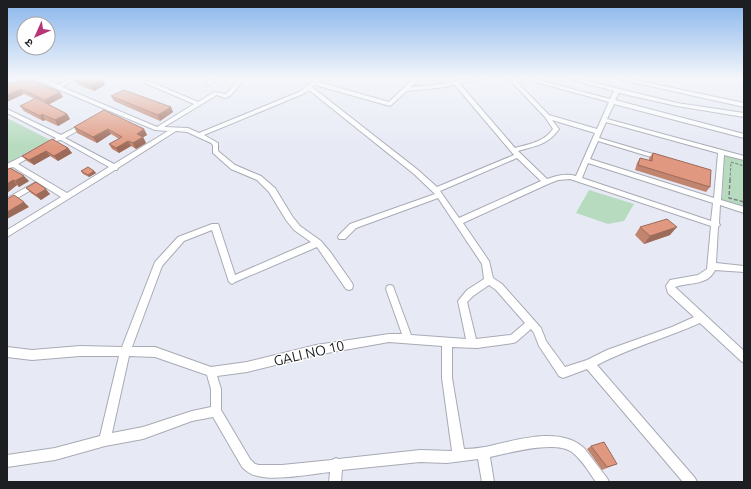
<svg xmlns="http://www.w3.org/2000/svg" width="751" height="489" viewBox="0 0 751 489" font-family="Ubuntu,'Noto Sans Devanagari',sans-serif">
  <rect width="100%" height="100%" fill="#e7eaf5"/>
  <!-- green -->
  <g fill="#b6dbbe">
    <polygon points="7,118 50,140 7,163"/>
    <polygon points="724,154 744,160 744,207 722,201"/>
    <polygon points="589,190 634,204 624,221 608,224 576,213"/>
  </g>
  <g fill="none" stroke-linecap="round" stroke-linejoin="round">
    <defs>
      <g id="minor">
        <path d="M37,78H44L58,85L71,78H78L62,87L157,127L194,104L145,83V81H149L198,102L214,92L226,94L241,78H246L230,96L225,98L217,95L164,127L188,128L199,133L299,92L317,78H323L319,82L389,102L414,78H419L411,87C422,86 435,86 446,83C461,80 473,78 489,78L459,83L515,148C529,144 544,142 553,129L545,117L508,78H513L549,115L597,129L609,102L521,78H530L610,99L614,91L566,78H575L677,103L744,113V117L677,106L619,93L615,100L744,134V138L614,104L607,119L744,156V160L724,155L721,200L744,207V213L720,205L719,223L720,225L718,227L716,263L744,266V272L715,270C708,286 688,282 675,287L744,351V363L741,361L700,323C666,338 629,348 597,365L695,478L697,482H683L587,369L563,378L559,376L539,346L534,333L531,329L516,342L513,343L477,348L452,347V378L464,449C471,449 478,448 485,447C514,441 559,425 584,448L607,478L609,482H596C589,472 582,460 572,452C555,440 509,453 490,457L494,482H482L478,459L447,463L420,462L342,470L341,482H329L330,472C312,474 274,481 258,476C251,475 247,472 242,467L213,417L192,421L143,439L105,446L55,460L7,467V455L55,448L100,436L119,356H80L32,360L7,357V347L32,350L80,346L122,347L155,262L178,237L212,224H218L219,226L235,275L311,242L294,230L286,220L269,192L257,180L231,169L213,153V145L211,143L187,132L176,131L118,168L117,170H115L7,237V230L61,197L13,167L7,169V164L31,152H35V154L18,164L67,193L109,167L61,140L55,141L54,140L56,138L7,113V109L61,135L82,124H86V126L65,138L114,164L168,131L155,130L55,88ZM454,84L514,155L437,187L418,170L312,87L315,85L390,106L407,91L446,87ZM309,90L414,174L435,194L350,224L339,235L338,237L339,239H345L356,228L438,198L482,264L484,279L467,290L458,301L466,339L411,335L394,289L393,286L390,285L387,286L386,289L402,334H389L316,345L247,362L211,367L155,347H132L162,266L184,241L212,230L229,282L232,284L235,282L317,247L346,289L349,290L352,289L353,286L352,283L331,253L321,241L300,226L292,216L275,188L261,176L235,165L218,151V143L204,135L303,94ZM552,120L595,133L576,176C566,173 556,176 547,179L518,151C535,146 548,145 559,129ZM606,122L718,153L714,198L590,159L598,141L661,160L664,158L663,157L599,138ZM517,158L541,181L459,218L440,191ZM588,163L713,203L711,221L582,178ZM570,179L711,226L707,269L698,275L670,280L666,286L668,293L694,317L672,327L607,350L587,360L565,367L546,341L541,328L502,284L493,278L489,261L463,223L548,184L558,180ZM489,285L496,290L525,323L511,335L476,339L467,302L473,296ZM389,342L442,346V378L452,451L420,450L338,459L336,458L332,460L282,465H259L255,464L250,459L221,410V389L217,376L247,372L316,355ZM129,356L155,357L207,375L211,389V407L192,411L143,427L112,433Z"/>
        <polygon points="210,78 215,78 210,85 206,85 205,84"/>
        <polygon points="614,78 625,78 744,103 744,107"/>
        <polygon points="34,183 36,183 40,185 7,204 7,198"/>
      </g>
    </defs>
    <!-- minor casing -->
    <use href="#minor" stroke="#a8aab4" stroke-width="2"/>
    <!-- path-far1 -->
    <polyline stroke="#7f8188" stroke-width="1" stroke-dasharray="3 1.5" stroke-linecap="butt" points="730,180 731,162 744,166"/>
    <!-- path -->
    <polyline stroke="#7f8188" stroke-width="1.5" stroke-dasharray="4 2" stroke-linecap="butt" points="730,179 729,198 744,202"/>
    <!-- minor -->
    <use href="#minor" fill="#fff" fill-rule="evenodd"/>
  </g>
  <!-- wall -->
  <g fill="#c1846e">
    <polygon points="74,79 105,85 94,91 77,84"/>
    <polygon points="11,84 63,97 48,104 67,114 70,119 58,126 45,120 43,121 24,111 20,106 35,99 24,94"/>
    <polygon points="111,96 171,107 173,112 160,121 114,101"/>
    <polygon points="74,127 144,129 147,135 143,137 146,143 136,149 131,146 119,153 112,149 109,144 119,139 111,134 97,143 77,133"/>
    <polygon points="68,148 72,153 58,161 50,156 34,165 27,161 22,156"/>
    <polygon points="653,153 710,187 706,192 635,170 637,163 640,158 649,161 649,158"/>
    <polygon points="7,170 29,181 19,187 17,185 7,193"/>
    <polygon points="81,171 94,171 96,173 89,177 83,174"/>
    <polygon points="26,188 50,194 41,200 31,193"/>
    <polygon points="640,227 670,235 644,244 635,235"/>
    <polygon points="591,446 617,464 602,470 587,449"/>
  </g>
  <!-- shaded-wall -->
  <g fill="#9d6b5a">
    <polygon points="103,80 105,85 94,91 91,86"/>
    <polygon points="21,89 24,94 7,102 7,95"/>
    <polygon points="60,92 63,97 48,105 45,100"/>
    <polygon points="171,107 173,112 160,121 158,115"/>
    <polygon points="42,114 45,120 43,121 40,116"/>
    <polygon points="67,114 70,119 58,126 55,120"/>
    <polygon points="108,129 111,134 97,143 93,137"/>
    <polygon points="144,129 147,135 140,139 137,134"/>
    <polygon points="143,137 146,143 136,149 133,143"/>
    <polygon points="128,141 131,146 119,153 116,148"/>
    <polygon points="68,148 72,153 58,161 54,156"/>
    <polygon points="46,151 50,156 34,165 29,160"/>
    <polygon points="94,171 96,173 89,177 88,175"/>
    <polygon points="24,176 29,181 19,187 15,181"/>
    <polygon points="13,180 17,185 7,193 7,184"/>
    <polygon points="46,189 50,194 41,200 36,195"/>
    <polygon points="24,202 29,207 7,219 7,212"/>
    <polygon points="677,227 670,235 644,244 650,236"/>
  </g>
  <!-- building -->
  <g fill="#e09980" stroke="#9d6b5a">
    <polygon points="25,78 28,78 60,92 45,100 21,89 7,95 7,82 11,84"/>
    <polygon points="75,78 98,78 103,80 91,86 74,79"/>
    <polygon points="124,90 171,107 158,115 111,96"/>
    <polygon points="36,98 67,114 55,120 42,114 40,116 20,106"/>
    <polygon points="104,110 144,129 137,134 143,137 133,143 128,141 116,148 109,144 122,137 108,129 93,137 74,127"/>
    <polygon points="52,139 68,148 54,156 46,151 29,160 22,156"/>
    <polygon points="653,153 711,170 710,187 638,165 640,158 652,161"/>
    <polygon points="88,167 94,171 88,175 81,171"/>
    <polygon points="10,168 24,176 15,181 13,180 7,184 7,170"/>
    <polygon points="36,182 46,189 36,195 26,188"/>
    <polygon points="14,195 24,202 7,212 7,199"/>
    <polygon points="667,219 677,227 650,236 640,227"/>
    <polygon points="604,442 617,464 607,467 591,446"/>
  </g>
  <!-- sky -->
  <linearGradient id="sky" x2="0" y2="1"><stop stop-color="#87b5ec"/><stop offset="0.53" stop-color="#f4f6fa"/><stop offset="1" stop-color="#f4f6fa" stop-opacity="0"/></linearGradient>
  <rect width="751" height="147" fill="url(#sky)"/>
  <g text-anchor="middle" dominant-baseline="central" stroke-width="3" stroke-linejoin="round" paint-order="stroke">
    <!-- near-street labels -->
    <g font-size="14" fill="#1d1e22" stroke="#fff">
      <text transform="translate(309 353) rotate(-13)">GALI NO 10</text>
    </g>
  </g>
  <!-- border -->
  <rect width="751" height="489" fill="none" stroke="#1d1e22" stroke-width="16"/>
  <!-- north arrow -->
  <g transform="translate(36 36) rotate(225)"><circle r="19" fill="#ffffff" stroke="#a5a5a7"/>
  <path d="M0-3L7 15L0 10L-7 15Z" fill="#b93377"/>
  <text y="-6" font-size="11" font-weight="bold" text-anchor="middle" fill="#1d1e22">उ</text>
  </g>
</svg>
